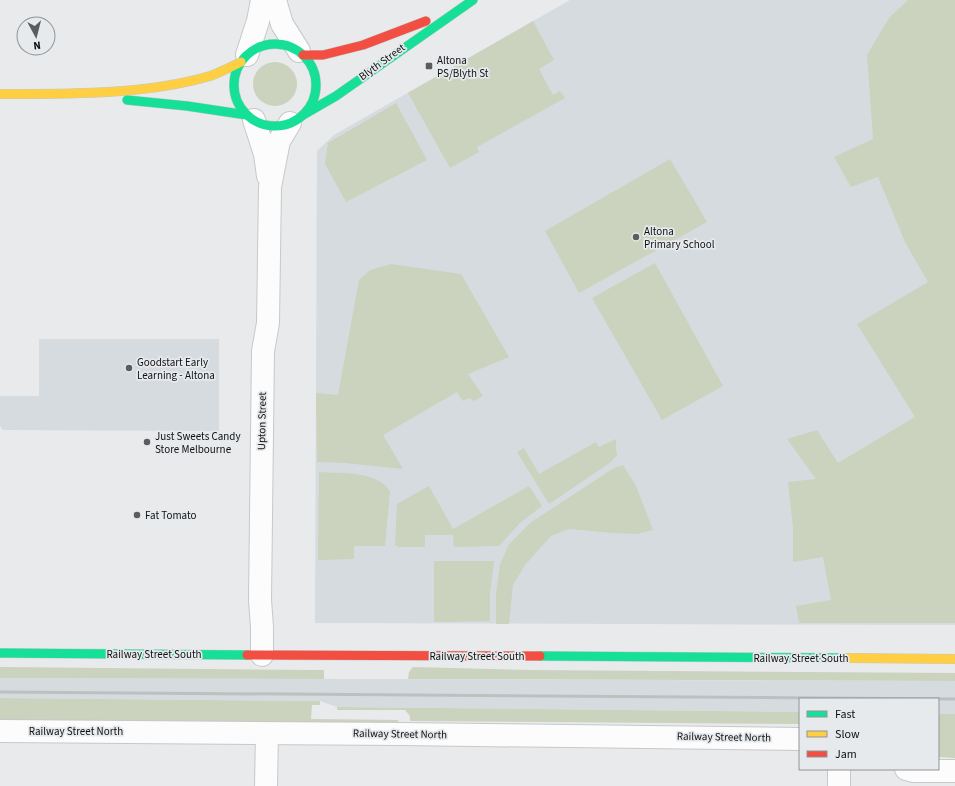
<svg xmlns="http://www.w3.org/2000/svg" width="955" height="786" viewBox="0 0 955 786" font-family="'Source Sans 3',sans-serif">
  <rect width="100%" height="100%" fill="#e8eaec"/>
  <!-- built -->
  <g fill="#d6dbe0">
    <polygon points="570,0 955,0 955,625 315,623 317,151 334,135"/>
    <polygon points="39,339 219,339 219,431 3,430 0,426 0,396 39,396"/>
    <polygon points="0,678 955,681 955,714 938,714 938,699 800,699 800,712 337,707 320,701 0,698"/>
  </g>
  <!-- green -->
  <g fill="#cbd2bd">
    <polygon points="908,0 955,0 955,623 799,623 796,606 831,600 823,557 793,562 793,528 788,482 816,479 787,439 817,430 838,463 915,417 857,324 928,282 905,242 878,177 851,187 834,157 873,139 867,55 889,18"/>
    <polygon points="533,21 554,60 539,69 553,95 560,91 565,98 477,147 479,152 450,168 408,93"/>
    <circle cx="275" cy="84" r="22"/>
    <polygon points="396,103 427,160 346,202 325,164 328,143"/>
    <polygon points="670,159 707,222 579,293 545,231"/>
    <polygon points="655,263 723,386 662,420 592,298"/>
    <polygon points="391,264 461,274 509,357 468,374 483,396 474,401 469,398 463,401 457,392 383,435 403,469 345,463 317,462 316,393 338,395 359,280 370,270"/>
    <polygon points="616,439 616,449 617,455 611,462 549,504 517,452 524,448 539,474 596,442 599,447"/>
    <polygon points="623,465 636,486 653,530 637,534 613,533 569,529 551,536 525,565 513,585 509,624 496,624 496,594 500,564 509,544 530,523 614,468"/>
    <path d="M319,472C343,474 375,470 390,491L385,546H354V559L318,560Z"/>
    <polygon points="429,486 453,529 529,486 542,506 520,523 499,546 454,547 453,535 425,535 425,547 398,547 395,545 397,504"/>
    <polygon points="434,561 494,561 490,593 490,621 434,622"/>
    <polygon points="0,667 311,670 324,670 324,679 0,678"/>
    <polygon points="413,667 530,670 955,673 955,681 408,679 409,672"/>
    <polygon points="0,698 320,701 320,705 312,705 311,719 399,720 395,724 0,720"/>
    <polygon points="337,707 800,712 800,724 410,721 410,716 405,710 337,710"/>
    <polygon points="938,714 955,714 955,758 938,757"/>
  </g>
  <g fill="none" stroke-linecap="round" stroke-linejoin="round">
    <defs>
      <g id="street">
        <polyline points="275,0 282,24 299,51"/>
        <polyline points="247,55 258,21 262,0"/>
        <polyline points="254,120 265,154 268,176"/>
        <polyline points="262,655 262,627 260,600 263,351 268,323 270,187 279,141 290,123"/>
        <polyline points="0,731 400,734 800,739"/>
        <polyline points="906,769 913,771 955,771"/>
        <polyline points="266,786 267,734"/>
        <polyline points="839,786 839,769"/>
      </g>
      <g id="fast">
        <circle cx="275" cy="85" r="41"/>
        <polyline points="127,100 187,106 247,115"/>
        <polyline points="303,115 336,96 473,0"/>
        <polyline points="0,653 247,655"/>
        <polyline points="540,656 847,658"/>
      </g>
      <g id="slow">
        <path d="M0,94C68,94 145,95 210,76C221,72 231,67 241,62"/>
        <polyline points="847,658 955,659"/>
      </g>
      <g id="jam">
        <polyline points="303,55 323,55 363,45 426,21"/>
        <polyline points="247,655 540,656"/>
      </g>
    </defs>
    <!-- street casing -->
    <use href="#street" stroke="#c7c8ca" stroke-width="24"/>
    <!-- fast casing -->
    <use href="#fast" stroke="#c7c8ca" stroke-width="10"/>
    <!-- slow casing -->
    <use href="#slow" stroke="#c7c8ca" stroke-width="10"/>
    <!-- jam casing -->
    <use href="#jam" stroke="#c7c8ca" stroke-width="10"/>
    <!-- street -->
    <use href="#street" stroke="#fcfcfc" stroke-width="22"/>
    <!-- fast -->
    <use href="#fast" stroke="#16e098" stroke-width="9"/>
    <!-- slow -->
    <use href="#slow" stroke="#ffcf43" stroke-width="9"/>
    <!-- jam -->
    <use href="#jam" stroke="#f24e42" stroke-width="9"/>
    <!-- rail -->
    <polyline stroke="#bec0c0" stroke-width="3" points="0,692 955,699"/>
  </g>
  <!-- markers -->
  <g fill="#5b5c5e" stroke="#e7eaed" stroke-width="1.5">
    <rect x="425" y="62" width="8" height="8" rx="2"/>
    <circle cx="636" cy="237" r="4"/>
    <circle cx="129" cy="368" r="4"/>
    <circle cx="147" cy="442" r="4"/>
    <circle cx="137" cy="515" r="4"/>
  </g>
  <g text-anchor="middle" dominant-baseline="central" stroke-width="3.5" stroke-linejoin="round" paint-order="stroke">
    <!-- poi labels -->
    <g font-size="11" fill="#0f1011" stroke="#e7eaed" text-anchor="start">
      <text x="437" y="60">Altona<tspan x="437" dy="13">PS/Blyth St</tspan></text>
      <text x="644" y="231">Altona<tspan x="644" dy="13">Primary School</tspan></text>
      <text x="137" y="362">Goodstart Early<tspan x="137" dy="13">Learning - Altona</tspan></text>
      <text x="155" y="436">Just Sweets Candy<tspan x="155" dy="13">Store Melbourne</tspan></text>
      <text x="145" y="515">Fat Tomato</text>
    </g>
    <!-- street labels -->
    <g font-size="11" fill="#0f1011" stroke="#e7eaed">
      <text transform="translate(382 62) rotate(-36)">Blyth Street</text>
      <text transform="translate(262 421) rotate(-89)">Upton Street</text>
      <text x="154" y="654">Railway Street South</text>
      <text x="477" y="656">Railway Street South</text>
      <text x="801" y="658">Railway Street South</text>
      <text x="76" y="731">Railway Street North</text>
      <text transform="translate(400 734) rotate(1)">Railway Street North</text>
      <text transform="translate(724 737) rotate(1)">Railway Street North</text>
    </g>
  </g>
  <!-- legend -->
  <rect x="799" y="698" width="140" height="72" fill="#e7eaed" stroke="#919395"/>
  <rect x="807" y="711" width="20" height="6" fill="#16e098" stroke="#919395"/>
  <text x="835" y="718" font-size="12" fill="#0f1011">Fast</text>
  <rect x="807" y="731" width="20" height="6" fill="#ffcf43" stroke="#919395"/>
  <text x="835" y="738" font-size="12" fill="#0f1011">Slow</text>
  <rect x="807" y="751" width="20" height="6" fill="#f24e42" stroke="#919395"/>
  <text x="835" y="758" font-size="12" fill="#0f1011">Jam</text>
  <!-- north arrow -->
  <g transform="translate(36 36) rotate(173)"><circle r="19" fill="#e7eaed" stroke="#919395"/>
  <path d="M0-3L7 15L0 10L-7 15Z" fill="#5b5c5e"/>
  <text y="-6" font-size="11" font-weight="bold" text-anchor="middle" fill="#0f1011">N</text>
  </g>
</svg>
